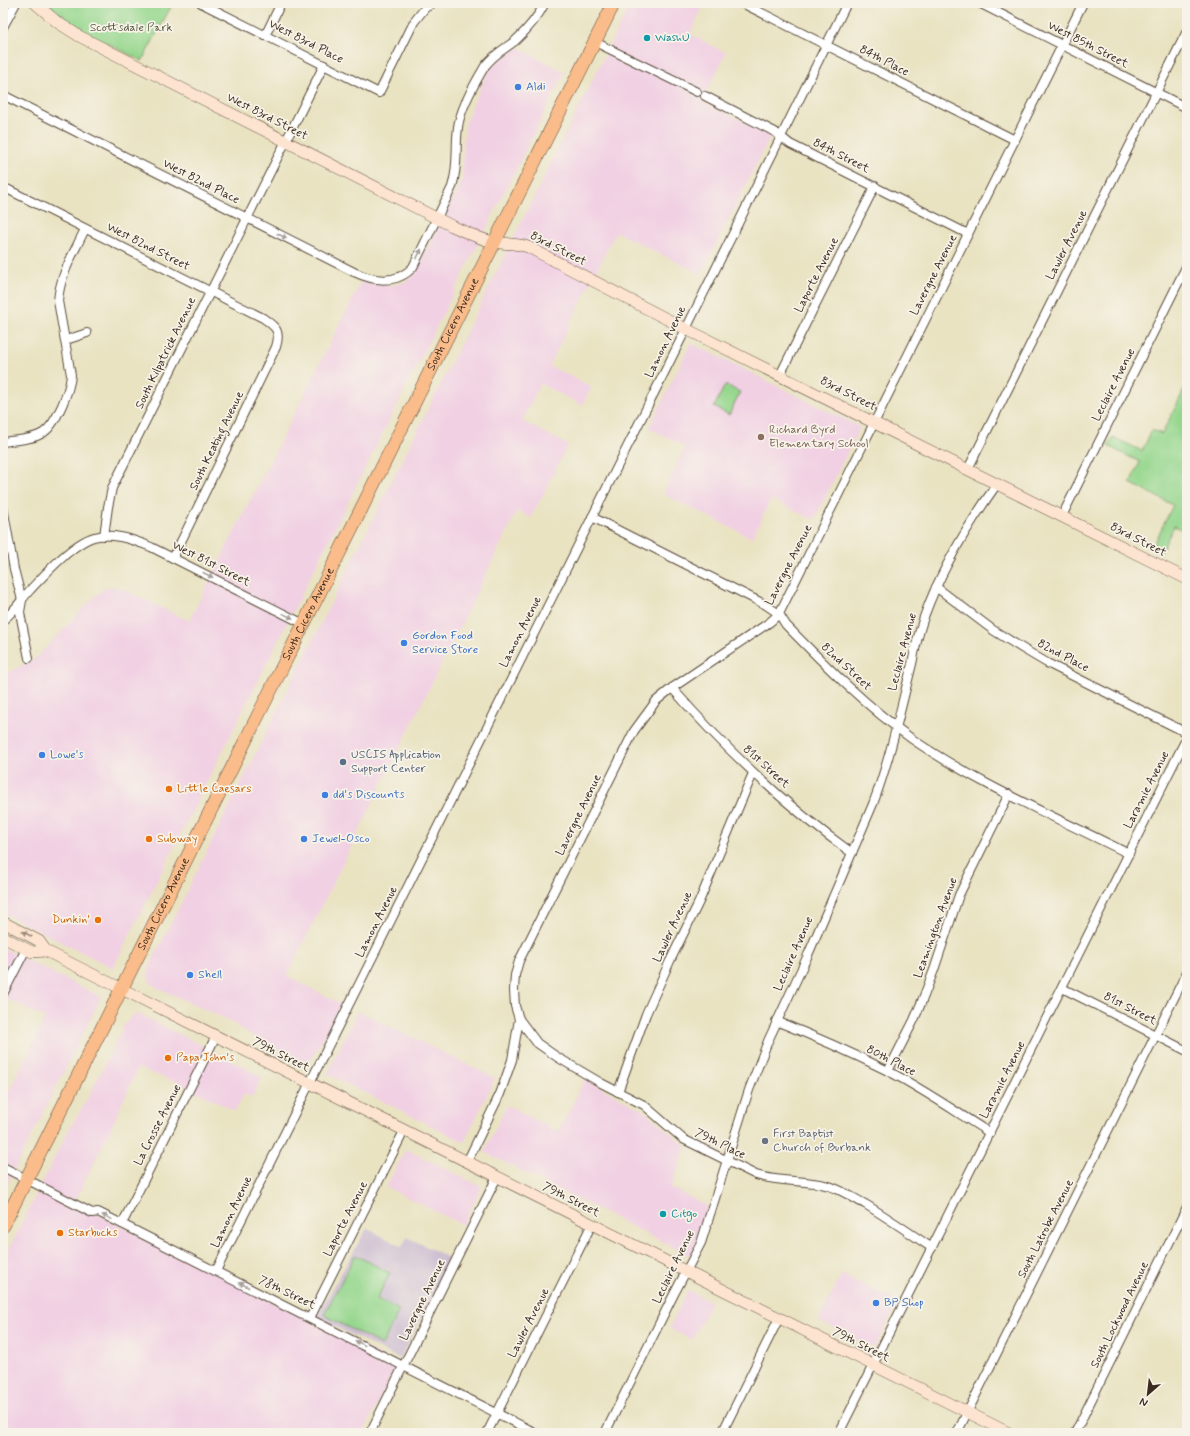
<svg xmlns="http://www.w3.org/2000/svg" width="1190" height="1436" viewBox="0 0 1190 1436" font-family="Mynerve,sans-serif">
  <rect width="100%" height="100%" fill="#f7f3e8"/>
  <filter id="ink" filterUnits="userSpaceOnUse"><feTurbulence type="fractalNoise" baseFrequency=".025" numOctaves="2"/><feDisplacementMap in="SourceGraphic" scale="8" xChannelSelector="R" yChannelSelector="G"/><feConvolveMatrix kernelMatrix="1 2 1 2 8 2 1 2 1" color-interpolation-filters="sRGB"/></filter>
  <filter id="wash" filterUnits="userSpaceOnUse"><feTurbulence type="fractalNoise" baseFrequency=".012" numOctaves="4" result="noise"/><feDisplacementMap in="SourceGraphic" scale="16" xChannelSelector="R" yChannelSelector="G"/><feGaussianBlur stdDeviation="0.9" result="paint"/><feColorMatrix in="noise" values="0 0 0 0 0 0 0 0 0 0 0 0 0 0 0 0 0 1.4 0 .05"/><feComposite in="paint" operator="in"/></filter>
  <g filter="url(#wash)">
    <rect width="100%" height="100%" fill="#e9e3c2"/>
    <!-- built -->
    <g fill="#f1d0e3">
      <polygon points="631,3 705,3 690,34 726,53 702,101 771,135 701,274 616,232 549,366 592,387 582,405 540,384 522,421 568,445 531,518 517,511 287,976 343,1005 308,1064 251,1035 226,1019 158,988 151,983 148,977 149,969 153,959"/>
      <polygon points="517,47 565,72 113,968 3,913 3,676 37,657 96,595 105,588 116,587 125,590 189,621 361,282 390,286 405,282 414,275 462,180 464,133 466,122 470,111 487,73 502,57"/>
      <polygon points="691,343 860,427 814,520 771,499 752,538 663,494 685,447 649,428"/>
      <polygon points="3,948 101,997 3,1193 3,1103 45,1018 3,997"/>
      <polygon points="358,1011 495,1078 464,1142 327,1074"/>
      <polygon points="139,1014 219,1054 262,1077 252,1097 244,1094 235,1111 181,1084 138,1068 112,1126 74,1203 398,1364 363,1433 3,1433 3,1261 69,1129 89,1096 123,1027 131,1016"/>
      <polygon points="585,1079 644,1111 686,1146 671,1188 708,1206 695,1250 692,1257 484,1152 507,1105 558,1132"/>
      <polygon points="406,1149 482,1187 463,1225 386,1187"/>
      <polygon points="842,1274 898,1302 875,1348 818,1321"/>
      <polygon points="688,1290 711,1302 692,1340 669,1328"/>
    </g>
    <!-- industrial -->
    <polygon fill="#cebed1" points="367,1228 402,1247 407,1237 451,1259 400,1359 316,1317"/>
    <!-- green -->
    <g fill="#96d78e" stroke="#688056">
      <polygon points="45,3 173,3 142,61 75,27 58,16"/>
      <polygon points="1187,384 1187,532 1174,526 1161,552 1152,548 1173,505 1130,483 1140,462 1108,446 1113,437 1142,451 1152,430 1162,434"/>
      <polygon points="725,385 740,392 729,415 714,407"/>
      <polygon points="355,1255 390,1273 377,1299 399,1310 382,1345 324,1315"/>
    </g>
  </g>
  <g filter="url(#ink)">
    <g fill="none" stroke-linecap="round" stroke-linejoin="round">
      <defs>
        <g id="street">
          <polyline points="201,3 379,93 414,22 425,8 433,3"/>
          <polyline points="742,3 1015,140"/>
          <polyline points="979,3 1187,108"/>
          <polyline points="3,27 16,3"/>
          <polyline points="265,36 281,3"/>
          <polyline points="595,42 697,92"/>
          <path d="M3,95L354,272C373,281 397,285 413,267L452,187C459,164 455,150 458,127C460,110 476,81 485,66C493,55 504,49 515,41C527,30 538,17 545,3"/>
          <polyline points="705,96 775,132 790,144 968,234"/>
          <path d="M3,187L263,318C276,327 281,331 276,347L173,558"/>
          <polyline points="66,340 87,333"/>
          <polyline points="780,375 875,186"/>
          <path d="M3,442C15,440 32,440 43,433C56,425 70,390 71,375L58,301C60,274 74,253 85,229"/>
          <polyline points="968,469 1187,31"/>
          <polyline points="3,507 14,569 22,600 20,612 21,618 29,658"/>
          <polyline points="1062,516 1187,265"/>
          <path d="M592,517L766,605L779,614L786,625C826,666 866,706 912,739C979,785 1056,817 1129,854"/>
          <polyline points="104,536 108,507 112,488 324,65"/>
          <polyline points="936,587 993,630 1025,650 1047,663 1187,733"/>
          <path d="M3,620C14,612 21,600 30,590C45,574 73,543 94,537C112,532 134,540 151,547L304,624"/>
          <path d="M672,688C726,750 786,806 852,853"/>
          <polyline points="1062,988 1187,1051"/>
          <polyline points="3,994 26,949"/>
          <path d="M519,1019L537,1043L557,1057L601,1083L644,1105L683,1139L756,1175C782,1183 804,1179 829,1186C842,1190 853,1198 865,1204C888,1218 910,1233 932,1248"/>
          <path d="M776,1021C814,1036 852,1053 888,1071C923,1089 956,1112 990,1133"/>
          <polyline points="888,1071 914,1020 922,1001 934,970 959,895 1009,794"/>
          <polyline points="618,1092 646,1014 670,961 699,902 753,773"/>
          <polyline points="467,1162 500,1094 512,1060 519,1019 515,1006 514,990 515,975 519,961 634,731 656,701 672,688 770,622 779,614 1083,3"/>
          <polyline points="3,1167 92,1213 98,1212 122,1224 536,1433"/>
          <polyline points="122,1224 216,1036"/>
          <polyline points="216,1271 682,337 847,3"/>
          <polyline points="310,1318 404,1131"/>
          <polyline points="370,1433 497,1177"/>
          <polyline points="487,1433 592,1224"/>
          <path d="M605,1433L673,1296L701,1243L749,1090L768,1041L808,955L873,804C890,759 900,711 912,664C915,648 919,632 924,617C941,569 968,525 997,484"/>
          <polyline points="722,1433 779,1318"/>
          <polyline points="839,1433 1187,737"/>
          <polyline points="957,1433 1187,972"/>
          <polyline points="1075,1433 1187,1207"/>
        </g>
        <g id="secondary">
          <path d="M35,3L57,22L79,36L452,226C466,232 479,239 494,242C505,244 516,243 528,247L686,329L1187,579"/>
          <polyline points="3,922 39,941 46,951 122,989 1009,1433"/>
          <polyline points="3,937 32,952 46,951"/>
        </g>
        <g id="primary">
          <path id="s1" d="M3,1226L614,3"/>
        </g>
      </defs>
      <!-- street casing -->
      <use href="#street" stroke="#554637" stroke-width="10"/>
      <!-- secondary casing -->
      <use href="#secondary" stroke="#554637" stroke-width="12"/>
      <!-- primary casing -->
      <use href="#primary" stroke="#554637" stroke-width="14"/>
      <!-- street -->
      <use href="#street" stroke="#fff" stroke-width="8"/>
      <!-- secondary -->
      <use href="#secondary" stroke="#fde4d0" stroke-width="11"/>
      <!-- primary -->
      <use href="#primary" stroke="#f9bc8a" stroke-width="13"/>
    </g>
    <!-- one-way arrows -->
    <defs><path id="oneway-solid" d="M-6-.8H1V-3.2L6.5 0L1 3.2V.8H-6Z"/></defs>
    <g fill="#a79f9a">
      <use href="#oneway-solid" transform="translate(282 236) rotate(27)"/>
      <use href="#oneway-solid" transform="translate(419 254) rotate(-63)"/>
      <use href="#oneway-solid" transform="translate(208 575) rotate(27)"/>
      <use href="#oneway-solid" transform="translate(288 616) rotate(26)"/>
      <use href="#oneway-solid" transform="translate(107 1217) rotate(-154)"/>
      <use href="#oneway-solid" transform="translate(244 1285) rotate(-153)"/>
      <use href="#oneway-solid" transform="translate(360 1343) rotate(-153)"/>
    </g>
    <use fill="#9c8777" href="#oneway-solid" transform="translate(27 934) rotate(-152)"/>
  </g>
  <!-- markers -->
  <g fill="#0f9aa8" stroke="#f7f3e8" stroke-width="1.5">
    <circle cx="647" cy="38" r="4"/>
    <circle cx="663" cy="1214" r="4"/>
  </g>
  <g fill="#3f7fe0" stroke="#f7f3e8" stroke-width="1.5">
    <circle cx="518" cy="87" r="4"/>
    <circle cx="404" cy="643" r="4"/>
    <circle cx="42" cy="755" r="4"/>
    <circle cx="325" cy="795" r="4"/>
    <circle cx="304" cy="839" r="4"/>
    <circle cx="190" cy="975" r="4"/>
    <circle cx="876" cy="1303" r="4"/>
  </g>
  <circle fill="#8d6e63" stroke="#f7f3e8" stroke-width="1.5" cx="761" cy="437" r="4"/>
  <circle fill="#5c6f8a" stroke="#f7f3e8" stroke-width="1.5" cx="343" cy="762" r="4"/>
  <g fill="#e8710a" stroke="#f7f3e8" stroke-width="1.5">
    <circle cx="169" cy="789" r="4"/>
    <circle cx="149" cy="839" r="4"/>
    <circle cx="98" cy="920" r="4"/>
    <circle cx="168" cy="1058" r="4"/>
    <circle cx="60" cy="1233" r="4"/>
  </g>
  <circle fill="#6b7280" stroke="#f7f3e8" stroke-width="1.5" cx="765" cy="1141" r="4"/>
  <g text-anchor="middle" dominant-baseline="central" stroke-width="3.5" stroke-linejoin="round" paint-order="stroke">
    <!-- park labels -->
    <g font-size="12" fill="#52553a" stroke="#f7f3e8">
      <text x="131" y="28">Scottsdale Park</text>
    </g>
    <!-- culture labels -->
    <g font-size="12" fill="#0d838f" stroke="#f7f3e8" text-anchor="start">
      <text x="655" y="38">WashU</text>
      <text x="671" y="1214">Citgo</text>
    </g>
    <!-- street labels -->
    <g font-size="12" fill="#3b2a1e" stroke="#f7f3e8">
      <text transform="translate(306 42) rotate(27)">West 83rd Place</text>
      <text transform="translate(1088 45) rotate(27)">West 85th Street</text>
      <text transform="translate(884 61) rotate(27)">84th Place</text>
      <text transform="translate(267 117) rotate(27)">West 83rd Street</text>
      <text transform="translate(841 156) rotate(27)">84th Street</text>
      <text transform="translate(201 182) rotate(27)">West 82nd Place</text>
      <text transform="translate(1067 245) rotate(-63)">Lawler Avenue</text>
      <text transform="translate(148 247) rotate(27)">West 82nd Street</text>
      <text transform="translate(558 249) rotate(27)">83rd Street</text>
      <text transform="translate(817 275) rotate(-63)">Laporte Avenue</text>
      <text transform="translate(934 275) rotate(-63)">Lavergne Avenue</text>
      <text stroke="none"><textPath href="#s1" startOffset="1008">South Cicero Avenue</textPath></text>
      <text transform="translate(666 342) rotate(-64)">Lamon Avenue</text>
      <text transform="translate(166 353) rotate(-64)">South Kilpatrick Avenue</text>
      <text transform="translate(1114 385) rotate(-63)">Leclaire Avenue</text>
      <text transform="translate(848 394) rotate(27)">83rd Street</text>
      <text transform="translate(217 441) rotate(-64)">South Keating Avenue</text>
      <text transform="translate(1138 540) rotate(27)">83rd Street</text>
      <text transform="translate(211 564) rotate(27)">West 81st Street</text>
      <text transform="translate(789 565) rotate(-63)">Lavergne Avenue</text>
      <text stroke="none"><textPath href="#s1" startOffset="684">South Cicero Avenue</textPath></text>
      <text transform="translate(521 632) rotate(-63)">Lamon Avenue</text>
      <text transform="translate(903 652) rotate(-75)">Leclaire Avenue</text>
      <text transform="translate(1063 656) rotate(28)">82nd Place</text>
      <text transform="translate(846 667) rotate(43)">82nd Street</text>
      <text transform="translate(766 767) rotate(42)">81st Street</text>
      <text transform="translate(1147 790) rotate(-63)">Laramie Avenue</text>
      <text transform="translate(579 815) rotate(-64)">Lavergne Avenue</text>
      <text stroke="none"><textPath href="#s1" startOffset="360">South Cicero Avenue</textPath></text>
      <text transform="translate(377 922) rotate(-63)">Lamon Avenue</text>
      <text transform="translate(673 927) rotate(-65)">Lawler Avenue</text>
      <text transform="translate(936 928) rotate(-70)">Leamington Avenue</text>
      <text transform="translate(794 954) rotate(-66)">Leclaire Avenue</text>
      <text transform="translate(1130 1009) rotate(27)">81st Street</text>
      <text transform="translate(281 1055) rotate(27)">79th Street</text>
      <text transform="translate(891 1061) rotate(27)">80th Place</text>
      <text transform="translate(1003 1080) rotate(-63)">Laramie Avenue</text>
      <text transform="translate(158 1125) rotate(-63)">La Crosse Avenue</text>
      <text transform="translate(720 1144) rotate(26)">79th Place</text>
      <text transform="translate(571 1200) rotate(27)">79th Street</text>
      <text transform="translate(232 1212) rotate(-64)">Lamon Avenue</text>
      <text transform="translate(346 1219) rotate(-63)">Laporte Avenue</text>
      <text transform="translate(1046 1229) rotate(-63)">South Latrobe Avenue</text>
      <text transform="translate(674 1267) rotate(-64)">Leclaire Avenue</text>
      <text transform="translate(287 1293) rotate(26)">78th Street</text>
      <text transform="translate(423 1300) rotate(-64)">Lavergne Avenue</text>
      <text transform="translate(1120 1315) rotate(-64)">South Lockwood Avenue</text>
      <text transform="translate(529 1323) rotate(-63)">Lawler Avenue</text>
      <text transform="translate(861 1345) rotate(27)">79th Street</text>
    </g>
    <!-- shop labels -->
    <g font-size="12" fill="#366cbe" stroke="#f7f3e8" text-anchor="start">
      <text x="526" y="87">Aldi</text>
      <text x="412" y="636">Gordon Food<tspan x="412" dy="14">Service Store</tspan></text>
      <text x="50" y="755">Lowe's</text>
      <text x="333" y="795">dd's Discounts</text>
      <text x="312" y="839">Jewel-Osco</text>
      <text x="198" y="975">Shell</text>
      <text x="884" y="1303">BP Shop</text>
    </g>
    <!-- education labels -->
    <g font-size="12" fill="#785e54" stroke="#f7f3e8" text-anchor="start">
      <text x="769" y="430">Richard Byrd<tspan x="769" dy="14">Elementary School</tspan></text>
    </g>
    <!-- service labels -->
    <g font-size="12" fill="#4e5e75" stroke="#f7f3e8" text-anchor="start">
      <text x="351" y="755">USCIS Application<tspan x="351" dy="14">Support Center</tspan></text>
    </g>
    <!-- food labels -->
    <g font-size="12" fill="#c56008" stroke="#f7f3e8" text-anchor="start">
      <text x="177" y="789">Little Caesars</text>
      <text x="157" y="839">Subway</text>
      <text x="90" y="920" text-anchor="end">Dunkin'</text>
      <text x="176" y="1058">Papa John's</text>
      <text x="68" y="1233">Starbucks</text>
    </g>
    <!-- worship labels -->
    <g font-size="12" fill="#5b616d" stroke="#f7f3e8" text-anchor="start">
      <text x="773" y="1134">First Baptist<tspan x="773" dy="14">Church of Burbank</tspan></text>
    </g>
  </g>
  <!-- margin -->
  <rect width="1190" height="1436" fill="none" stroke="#f7f3e8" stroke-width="16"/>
  <!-- north arrow -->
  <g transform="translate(1148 1394) rotate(208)" stroke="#f7f3e8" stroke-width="3" paint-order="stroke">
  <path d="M0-3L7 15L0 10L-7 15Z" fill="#3b2a1e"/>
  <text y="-6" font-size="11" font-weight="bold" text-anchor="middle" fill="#3b2a1e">N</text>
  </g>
</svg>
